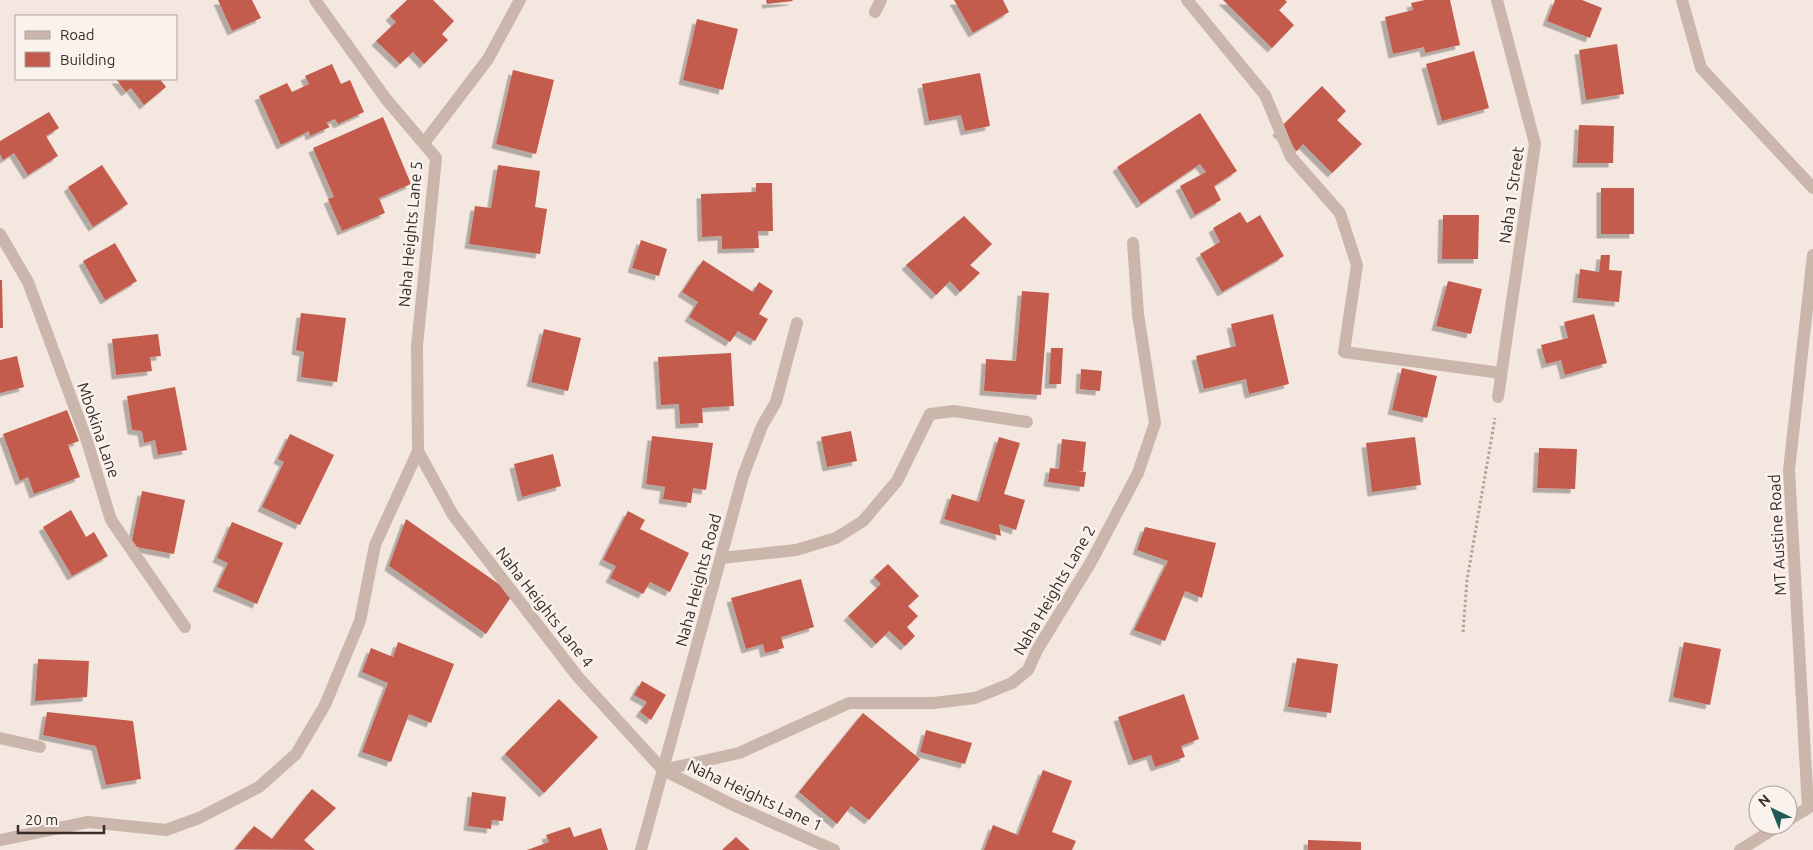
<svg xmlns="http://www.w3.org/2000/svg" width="1813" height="850" viewBox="0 0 1813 850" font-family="Ubuntu,sans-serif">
  <defs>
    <filter id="shadow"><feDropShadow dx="-4.5" dy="4.5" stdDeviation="0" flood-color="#0004"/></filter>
  </defs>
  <rect width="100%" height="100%" fill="#f3e7e0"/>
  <!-- building -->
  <g fill="#c35b4d" filter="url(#shadow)">
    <polygon points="218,0 252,0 261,18 232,31"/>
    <polygon points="407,0 433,0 454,21 442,34 448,40 424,64 413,52 400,64 376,41 396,22 390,16"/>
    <polygon points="766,0 792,0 793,1 767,4"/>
    <polygon points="954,0 1003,0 1009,12 973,33"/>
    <polygon points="1223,0 1285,0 1287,2 1279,10 1294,25 1272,48"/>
    <polygon points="1425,0 1450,0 1460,45 1425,53 1424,47 1393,54 1385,17 1413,10 1411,3"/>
    <polygon points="1555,0 1582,0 1602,8 1590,38 1547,21"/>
    <polygon points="697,19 738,29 723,90 683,80"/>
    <polygon points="1617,44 1624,94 1586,100 1579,50"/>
    <polygon points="1474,51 1489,108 1442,121 1426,64"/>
    <polygon points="332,64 341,84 350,80 364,112 338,124 335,119 326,123 330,127 310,136 309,131 281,145 259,96 287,83 292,92 309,84 305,76"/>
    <polygon points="513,70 554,80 536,154 496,144"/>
    <polygon points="980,73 990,126 965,131 961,115 929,121 922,84"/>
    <polygon points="116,79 160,79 166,87 144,105 131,88 126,92"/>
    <polygon points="1322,86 1346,111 1337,120 1362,144 1332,173 1303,144 1297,151 1277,131"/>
    <polygon points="49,112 59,128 46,136 58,156 28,175 14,153 3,160 0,154 0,141"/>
    <polygon points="1200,113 1237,171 1214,186 1221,200 1195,215 1180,186 1206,172 1200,164 1141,204 1117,167"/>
    <polygon points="383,117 411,184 379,198 385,213 342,231 328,199 334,197 313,148"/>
    <polygon points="1579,125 1614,126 1613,163 1577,163"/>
    <polygon points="102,165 128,204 93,227 68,187"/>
    <polygon points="498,165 540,171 535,207 547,209 540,254 469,244 475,206 491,208"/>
    <polygon points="756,183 772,183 773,231 758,231 759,248 722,249 722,236 702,237 701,194 756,192"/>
    <rect x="1601" y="188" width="33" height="46"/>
    <polygon points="1240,212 1247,223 1260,215 1284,256 1222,292 1200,254 1220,242 1213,228"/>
    <polygon points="1443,215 1479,215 1478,259 1442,259"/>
    <polygon points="964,216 992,244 970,265 980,273 960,292 950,281 936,295 906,265"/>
    <polygon points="641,240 667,249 659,276 632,268"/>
    <polygon points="115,243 137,281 105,300 83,261"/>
    <polygon points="1601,255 1610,255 1609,270 1622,271 1619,302 1577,298 1580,269 1599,272"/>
    <polygon points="703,260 753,292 759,282 773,291 759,314 768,319 755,341 738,331 730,342 689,317 698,302 682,292"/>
    <polygon points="0,280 2,280 3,328 0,328"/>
    <polygon points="1448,281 1482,289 1471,334 1436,326"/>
    <polygon points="1022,291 1049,293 1041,395 984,391 986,359 1016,361"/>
    <polygon points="301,313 346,318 337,382 301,377 304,352 296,350"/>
    <polygon points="1273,314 1289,384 1249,394 1246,379 1204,389 1196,356 1236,346 1231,324"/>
    <polygon points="1594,314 1607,363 1565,375 1561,360 1546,364 1541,345 1568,338 1564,322"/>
    <polygon points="544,329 581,338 568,391 531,382"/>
    <polygon points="158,334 161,356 150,357 152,371 116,375 112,339"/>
    <polygon points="1051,348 1063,348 1061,384 1049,384"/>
    <polygon points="731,353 734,406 702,408 703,423 680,424 679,404 661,405 658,357"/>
    <polygon points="17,356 24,387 0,393 0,360"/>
    <polygon points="1402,368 1437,376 1427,418 1392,410"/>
    <polygon points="1081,369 1102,371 1100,391 1080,389"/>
    <polygon points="175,387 187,450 158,455 155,440 144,443 142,431 132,430 127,396"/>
    <polygon points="67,410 79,441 68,445 80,477 34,494 28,477 20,481 3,434"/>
    <polygon points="851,431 857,461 827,467 821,437"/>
    <polygon points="290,434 334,455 300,525 262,507 284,462 278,459"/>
    <polygon points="652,436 713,443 706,490 693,488 691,503 663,499 665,487 646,484"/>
    <polygon points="999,437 1020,443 1004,494 1025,500 1016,530 999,524 1001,536 944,519 952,494 979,502"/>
    <polygon points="1415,437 1421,485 1372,492 1366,443"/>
    <polygon points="1062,439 1086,442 1083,471 1077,471 1086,472 1084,487 1048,482 1050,468 1059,469"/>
    <polygon points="1539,448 1577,449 1575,489 1537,488"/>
    <polygon points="553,454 561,486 522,497 514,464"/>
    <polygon points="142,491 185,500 174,554 131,546"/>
    <polygon points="71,510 86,537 94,532 108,556 72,576 43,527"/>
    <polygon points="628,511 645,520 640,529 689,553 670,592 650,582 643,594 610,578 616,566 603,560"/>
    <polygon points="406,519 513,594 486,634 389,566"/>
    <polygon points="232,522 283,543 257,604 217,587 228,563 217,558"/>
    <polygon points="1145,527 1216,543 1202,598 1185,591 1165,641 1134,630 1168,561 1137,550"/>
    <polygon points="888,564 919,596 908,606 918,616 907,627 915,636 905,646 889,631 876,644 848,616 881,584 874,577"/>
    <polygon points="801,579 814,627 781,637 784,648 765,653 763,644 746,649 731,598"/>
    <polygon points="398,642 454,664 431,723 409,714 391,762 362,752 388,683 362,672 371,648 393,657"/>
    <polygon points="1684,642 1721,649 1710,705 1673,697"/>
    <polygon points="1297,658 1338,664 1331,713 1288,707"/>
    <polygon points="38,659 89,661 87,697 35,701"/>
    <polygon points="642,681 666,695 651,720 640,712 647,702 634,695"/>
    <polygon points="1184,694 1199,739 1181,746 1185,757 1155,767 1151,755 1133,761 1118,717"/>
    <polygon points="559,699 598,737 544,793 505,754"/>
    <polygon points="47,712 133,721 141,779 106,785 96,746 43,735"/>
    <polygon points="863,713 920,759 869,820 851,806 837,824 799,792"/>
    <polygon points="926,730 972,743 965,764 920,752"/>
    <polygon points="1043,770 1072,781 1052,832 1076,841 1072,850 984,850 993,825 1018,835"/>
    <polygon points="312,789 336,808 304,840 315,850 235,849 254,826 272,839"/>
    <polygon points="472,792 506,797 503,821 492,820 491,829 468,826"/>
    <polygon points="570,827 574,837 601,828 608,850 527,850 549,842 546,835"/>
    <polygon points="736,837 750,850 722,850"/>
    <polygon points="1308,840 1361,842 1361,850 1308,850"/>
  </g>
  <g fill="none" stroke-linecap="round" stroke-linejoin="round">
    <!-- path -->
    <polyline stroke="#b7a096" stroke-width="3" stroke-dasharray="2.5 2.5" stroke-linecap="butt" points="1463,632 1467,580 1495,418"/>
    <!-- minor -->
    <g stroke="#cbb6ab" stroke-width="12">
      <polyline points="1187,0 1265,95 1291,157 1340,213 1357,265 1344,352 1501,373"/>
      <polyline points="1497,0 1535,144 1498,397"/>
      <polyline points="1682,0 1701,68 1813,188"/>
      <polyline points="875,12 881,0"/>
      <polyline points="424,143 488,59 520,0"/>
      <polyline points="0,234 28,282 86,438 111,520 185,627"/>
      <polyline points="418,451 453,515 578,677 663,770 731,804 834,850"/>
      <polyline points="721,558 796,550 836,538 863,521 897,481 930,414 954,411 1027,422"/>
      <polyline points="0,738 40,747"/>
      <polyline points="663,770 739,753 849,703 934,703 975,698 1012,683 1028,670 1037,650 1091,562 1138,473 1155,423 1138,314 1133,243"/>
      <polyline points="0,840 88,822 166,830 199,818 259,787 296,754 325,705 360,621 375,545 418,451 417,346 436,158 386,99 315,0"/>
      <polyline points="641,850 743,476 762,426 776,402 797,323"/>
    </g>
    <!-- tertiary -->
    <g stroke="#cbb6ab" stroke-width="12">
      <polyline points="1788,820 1808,808 1789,470 1813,255"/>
      <polyline points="1740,850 1780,825"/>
    </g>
  </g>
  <g text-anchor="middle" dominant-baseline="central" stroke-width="5" stroke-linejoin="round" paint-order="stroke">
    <!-- street labels -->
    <g font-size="16" fill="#392d2a" stroke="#faf2ec">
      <text transform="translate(1511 195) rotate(-82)">Naha 1 Street</text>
      <text transform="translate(410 234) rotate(-85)">Naha Heights Lane 5</text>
      <text transform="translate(99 430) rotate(71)">Mbokina Lane</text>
      <text transform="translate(1777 535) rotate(-93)">MT Austine Road</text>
      <text transform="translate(698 580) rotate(-75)">Naha Heights Road</text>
      <text transform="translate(1054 590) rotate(-60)">Naha Heights Lane 2</text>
      <text transform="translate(545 607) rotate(52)">Naha Heights Lane 4</text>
      <text transform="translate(755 795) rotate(25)">Naha Heights Lane 1</text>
    </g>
  </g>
  <!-- legend -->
  <rect x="15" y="15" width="162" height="65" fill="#faf2ec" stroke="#ada39e"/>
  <rect x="25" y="31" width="25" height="8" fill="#cbb6ab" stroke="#ada39e"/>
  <text x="60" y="40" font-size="15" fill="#392d2a">Road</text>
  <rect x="25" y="52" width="25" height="15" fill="#c35b4d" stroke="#ada39e"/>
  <text x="60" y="65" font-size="15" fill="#392d2a">Building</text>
  <!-- north arrow -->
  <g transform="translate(1773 810) rotate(317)"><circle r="24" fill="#faf2ec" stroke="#ada39e"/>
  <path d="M0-4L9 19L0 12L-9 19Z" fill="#205a56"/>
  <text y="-8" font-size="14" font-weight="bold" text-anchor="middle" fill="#392d2a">N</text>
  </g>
  <!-- scale -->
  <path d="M18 825v8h86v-8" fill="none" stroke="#392d2a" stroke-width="2.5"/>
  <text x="25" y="825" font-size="15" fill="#392d2a" stroke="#faf2ec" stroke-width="4" paint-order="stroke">20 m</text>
</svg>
